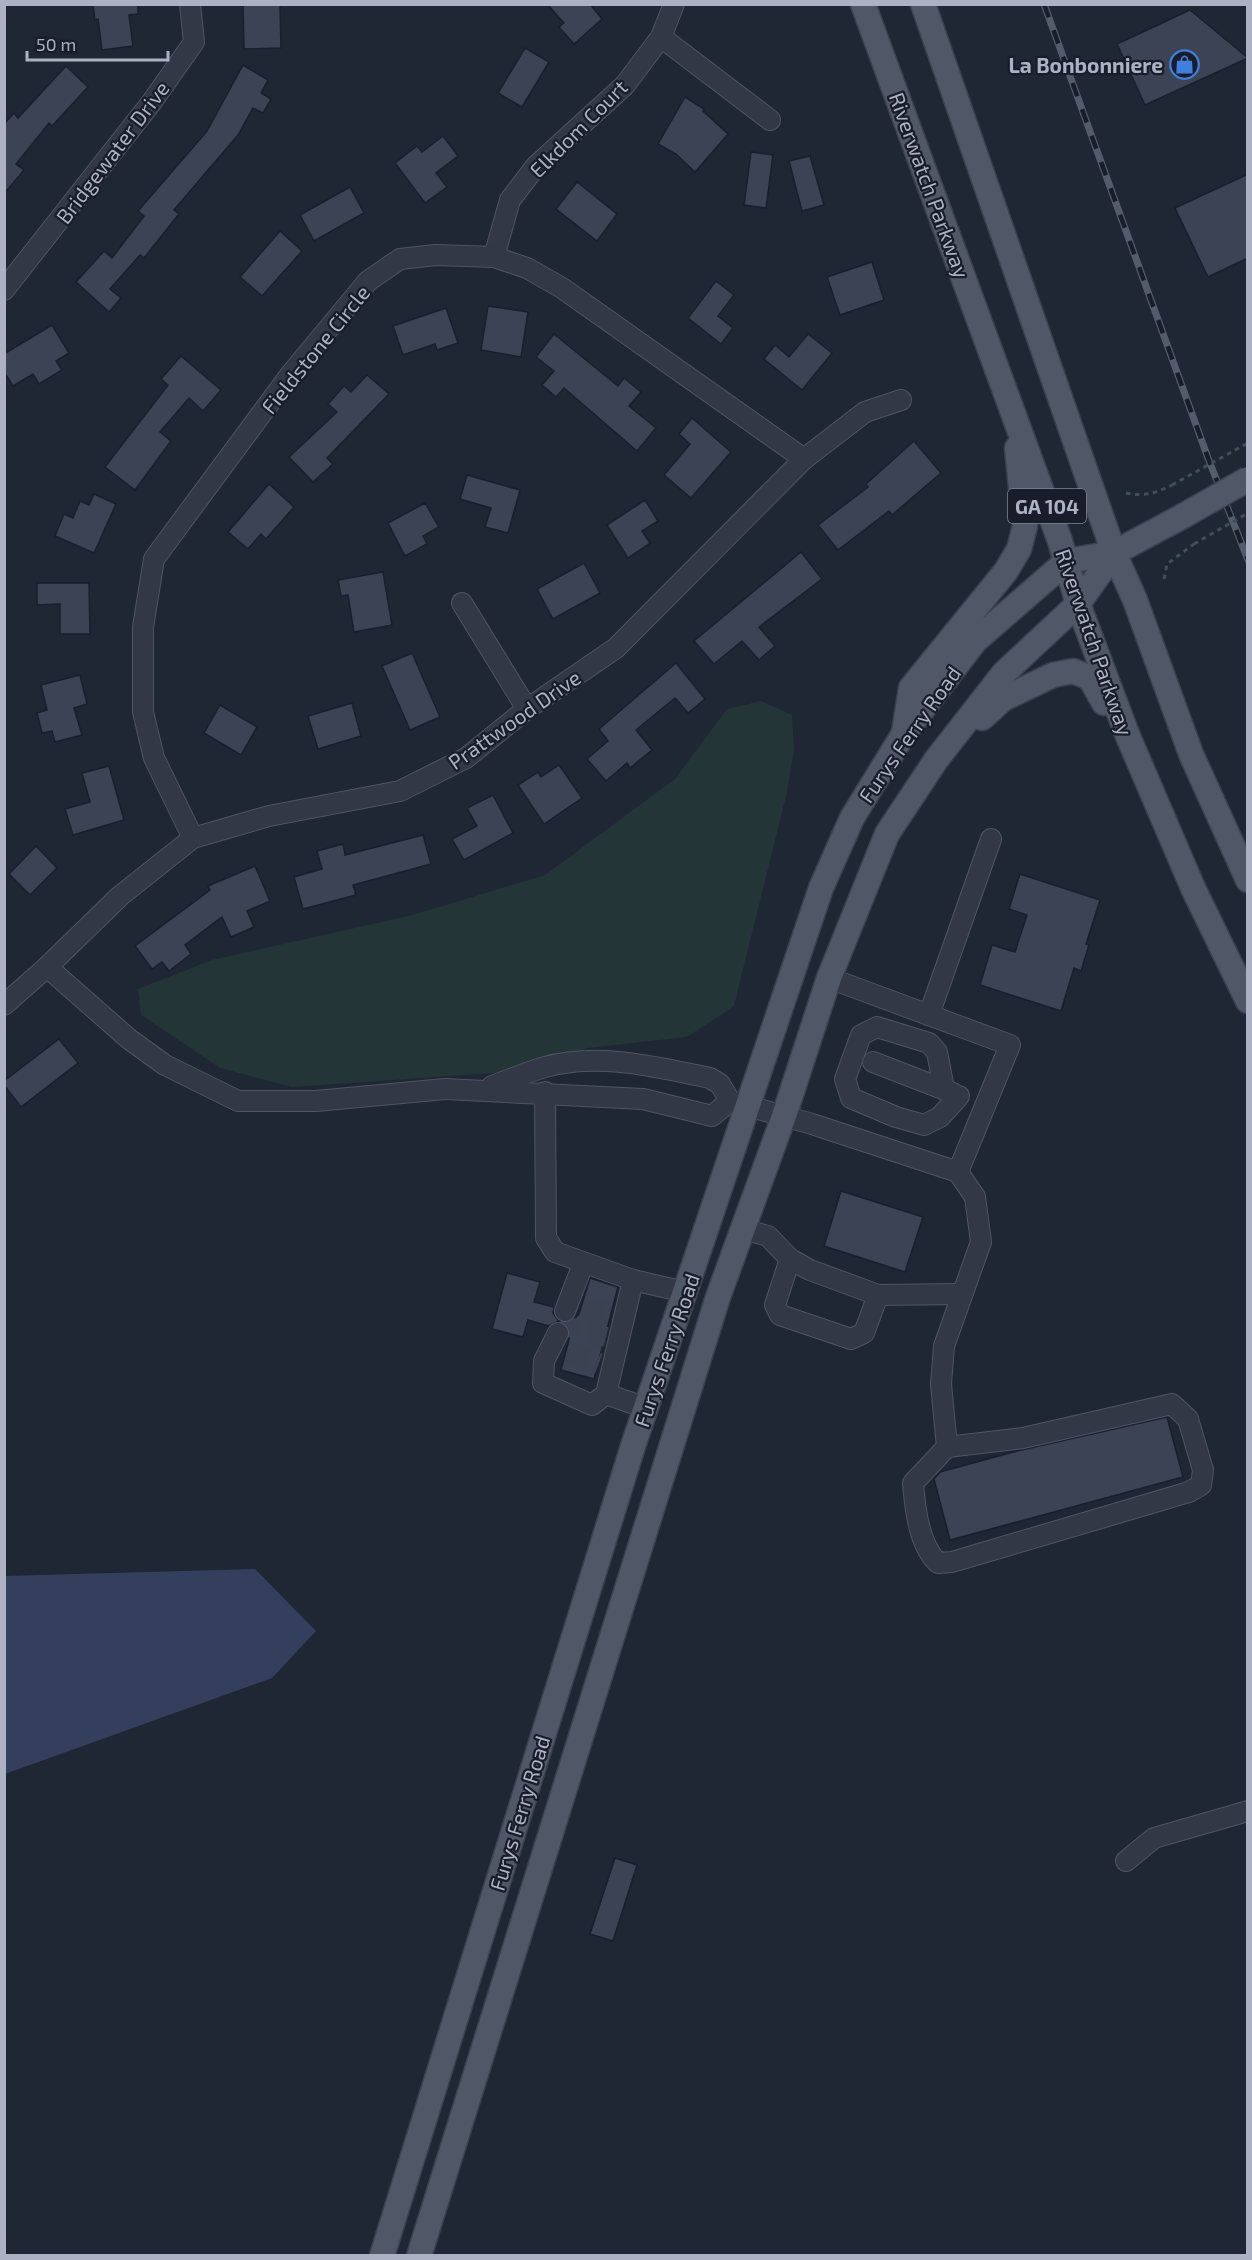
<svg xmlns="http://www.w3.org/2000/svg" width="1252" height="2260" viewBox="0 0 1252 2260" font-family="'Exo 2',sans-serif">
  <rect width="100%" height="100%" fill="#1f2634"/>
  <!-- green -->
  <polygon fill="#243538" points="761,701 792,715 794,750 787,792 734,1006 687,1037 588,1048 509,1072 292,1087 220,1068 141,1015 138,989 212,960 413,915 545,875 675,779 727,709"/>
  <!-- water -->
  <polygon fill="#333f5c" points="255,1569 316,1631 272,1678 5,1774 5,1576"/>
  <!-- building -->
  <g fill="#3b4355" stroke="#1a1f2c" stroke-width="1.5">
    <polygon points="93,4 138,4 138,14 129,15 133,46 102,50 98,19 95,20"/>
    <polygon points="243,4 280,4 281,48 244,49"/>
    <polygon points="547,4 590,4 602,19 574,44 559,27 564,23"/>
    <polygon points="1190,10 1248,58 1145,105 1117,44"/>
    <polygon points="525,48 549,62 522,107 498,93"/>
    <polygon points="243,65 268,80 261,93 271,99 263,113 253,108 238,135 174,210 179,214 144,258 140,255 110,289 121,298 109,312 76,282 104,251 112,258 144,216 138,211 207,131"/>
    <polygon points="66,66 88,87 52,126 49,123 16,164 24,170 4,194 4,124 14,113 18,118"/>
    <polygon points="685,97 704,109 703,111 728,134 695,172 676,154 658,144"/>
    <polygon points="443,136 458,156 436,173 447,187 425,203 395,163 417,146 422,152"/>
    <polygon points="751,152 773,155 766,208 744,205"/>
    <polygon points="810,156 824,205 802,211 789,161"/>
    <polygon points="1248,174 1248,258 1208,277 1175,208"/>
    <polygon points="577,182 617,214 597,241 556,209"/>
    <polygon points="350,187 364,213 314,241 300,215"/>
    <polygon points="280,231 302,251 262,296 240,277"/>
    <polygon points="872,262 884,300 840,315 827,277"/>
    <polygon points="716,281 734,295 718,316 733,328 721,344 688,318"/>
    <polygon points="488,306 528,312 521,357 481,350"/>
    <polygon points="446,308 458,343 437,350 435,344 403,355 393,326"/>
    <polygon points="52,325 69,353 56,361 62,370 39,384 33,374 13,386 4,372 4,354"/>
    <polygon points="554,334 618,386 624,378 641,392 629,406 656,428 637,451 564,388 556,397 542,385 554,371 536,357"/>
    <polygon points="808,334 832,353 802,390 764,359 775,345 789,357"/>
    <polygon points="181,356 221,390 203,411 189,398 160,432 171,441 135,490 105,467 168,385 161,379"/>
    <polygon points="367,375 389,394 327,458 333,464 313,482 289,457 337,412 328,404 344,386 351,392"/>
    <polygon points="692,418 731,452 691,498 664,475 690,444 679,434"/>
    <polygon points="914,441 941,473 892,515 889,511 838,550 818,525 868,487 866,484"/>
    <polygon points="467,475 520,490 508,533 485,527 491,508 460,499"/>
    <polygon points="269,484 294,507 266,539 261,534 248,549 228,532"/>
    <polygon points="94,494 116,504 94,553 55,536 64,514 73,518 80,501 89,505"/>
    <polygon points="645,500 658,521 642,531 650,543 628,558 607,525"/>
    <polygon points="425,503 439,527 423,536 427,544 405,556 388,523"/>
    <polygon points="801,552 822,579 759,627 775,646 759,660 742,641 714,664 694,641"/>
    <polygon points="584,563 600,593 553,619 537,589"/>
    <polygon points="383,572 392,625 354,632 348,595 341,596 338,580"/>
    <polygon points="37,583 89,583 90,634 60,634 60,604 37,605"/>
    <polygon points="412,653 440,717 410,730 382,666"/>
    <polygon points="676,663 705,699 688,713 675,698 636,730 652,750 630,768 627,763 606,781 587,759 608,741 599,729"/>
    <polygon points="80,675 87,704 74,708 82,735 55,742 52,731 42,733 37,713 47,710 41,685"/>
    <polygon points="352,703 361,736 318,749 308,716"/>
    <polygon points="220,705 257,727 241,755 204,733"/>
    <polygon points="559,765 582,798 544,824 518,785 538,772 541,777"/>
    <polygon points="109,766 124,820 73,835 65,809 90,802 82,773"/>
    <polygon points="493,795 513,833 464,860 452,839 477,826 467,808"/>
    <polygon points="423,835 431,864 353,885 356,895 303,909 294,877 322,869 317,851 343,844 345,855"/>
    <polygon points="36,846 57,868 30,895 9,874"/>
    <polygon points="255,866 270,901 247,911 254,927 231,937 222,917 185,945 191,954 169,971 162,962 152,969 135,946 210,890 208,886"/>
    <polygon points="1020,874 1100,900 1086,944 1089,945 1081,971 1074,968 1061,1011 980,985 992,945 1015,952 1027,915 1009,909"/>
    <polygon points="59,1039 78,1063 21,1107 4,1085 4,1081"/>
    <polygon points="841,1191 923,1217 905,1272 824,1246"/>
    <polygon points="507,1273 540,1282 534,1302 554,1307 553,1313 559,1321 548,1326 528,1320 523,1337 492,1329"/>
    <polygon points="590,1278 618,1287 594,1379 561,1370 571,1332 564,1323 572,1321 579,1314"/>
    <polygon points="1167,1417 1183,1477 950,1540 934,1479 940,1472 1017,1451"/>
    <polygon points="615,1858 637,1865 613,1941 590,1934"/>
  </g>
  <g fill="none" stroke-linecap="round" stroke-linejoin="round">
    <!-- minor-tunnel -->
    <g stroke="#3b4251" stroke-width="20" stroke-dasharray="20 10" stroke-linecap="butt">
      <polyline points="584,1309 614,1315"/>
      <polyline points="560,1325 606,1337"/>
      <polyline points="569,1352 599,1363"/>
    </g>
    <defs>
      <g id="minor">
        <polyline points="661,37 770,120"/>
        <polyline points="494,257 510,200 536,166 625,85 661,37 674,4"/>
        <polyline points="4,290 151,103 194,42 190,4"/>
        <polyline points="462,603 527,709"/>
        <polyline points="193,838 154,758 143,712 143,627 154,559 290,375 368,281 400,259 436,255 494,257 527,268 562,288 804,459"/>
        <polyline points="829,978 1010,1045 958,1172"/>
        <polyline points="4,1005 47,967"/>
        <polyline points="929,1015 991,839"/>
        <polyline points="873,1062 953,1093"/>
        <path d="M492,1086C509,1080 527,1072 545,1067C599,1052 656,1067 710,1078L720,1084L730,1101L812,1124L958,1172L975,1197L981,1242L944,1346L941,1384L947,1447L1023,1438L1172,1404L1188,1419L1203,1470L1201,1485L1189,1492L952,1562L938,1563C919,1545 915,1509 913,1483L947,1447"/>
        <polyline points="944,1089 937,1052 929,1043 877,1027 861,1035 845,1079 851,1098 896,1117 924,1125 940,1117 959,1096"/>
        <polyline points="545,1092 546,1238 555,1252 633,1280 606,1394 592,1405 543,1383 544,1361 558,1333"/>
        <polyline points="730,1101 712,1116 643,1099 445,1089 316,1101 238,1101 165,1065 129,1039 47,967 120,896 193,838 269,816 400,791 466,758 527,709 616,648 804,459 865,412 901,400"/>
        <polyline points="743,1229 768,1236 790,1259 775,1305 780,1315 851,1339 864,1333 878,1295 962,1294"/>
        <polyline points="790,1259 810,1270 878,1295"/>
        <polyline points="633,1280 685,1292"/>
        <polyline points="565,1311 583,1264"/>
        <polyline points="606,1394 646,1408"/>
        <polyline points="1126,1861 1154,1838 1248,1811"/>
      </g>
      <g id="major">
        <polyline points="863,4 1060,541 1078,604 1127,734 1193,888 1248,1001"/>
        <polyline points="923,4 1114,553 1135,600 1191,754 1248,880"/>
        <polyline points="982,718 1003,699 1053,675 1073,671 1090,678 1104,703"/>
        <polyline points="904,732 911,688 1006,571 1019,549 1025,526 1017,448"/>
        <polyline points="382,2256 633,1446 821,888 852,818 903,735 975,641 1067,561 1114,553 1183,516"/>
        <polyline points="419,2256 718,1297 784,1116 829,978 887,834 936,760 1004,673 1078,604 1114,553"/>
      </g>
    </defs>
    <!-- minor casing -->
    <use href="#minor" stroke="#505564" stroke-width="22"/>
    <!-- major casing -->
    <use href="#major" stroke="#3c414f" stroke-width="27"/>
    <!-- path -->
    <g stroke="#405055" stroke-width="3" stroke-dasharray="4.5 4.5" stroke-linecap="butt">
      <path d="M1126,493C1144,497 1156,493 1172,485"/>
      <polyline points="1164,579 1167,564 1194,544"/>
    </g>
    <!-- minor -->
    <use href="#minor" stroke="#323845" stroke-width="20"/>
    <!-- major -->
    <use href="#major" stroke="#505766" stroke-width="24"/>
    <defs>
      <polyline id="rail" points="1044,4 1208,458 1248,560"/>
    </defs>
    <!-- rail casing -->
    <use href="#rail" stroke="#545c6c" stroke-width="7"/>
    <!-- rail -->
    <use href="#rail" stroke="#181d29" stroke-width="4.5" stroke-dasharray="14" stroke-linecap="butt"/>
    <defs>
      <polyline id="major-bridge" points="1183,516 1248,479"/>
    </defs>
    <!-- major-bridge casing -->
    <use href="#major-bridge" stroke="#3c414f" stroke-width="27" stroke-linecap="butt"/>
    <!-- path-bridge -->
    <g stroke="#405055" stroke-width="3" stroke-dasharray="4.5 4.5" stroke-linecap="butt">
      <polyline points="1172,485 1248,443"/>
      <polyline points="1194,544 1248,513"/>
    </g>
    <!-- major-bridge -->
    <use href="#major-bridge" stroke="#505766" stroke-width="24"/>
  </g>
  <!-- icons -->
  <defs>
    <symbol id="shop-ring" viewBox="-11 -11 22 22"><circle r="9.5" fill="#181d29" stroke="#3f7fe0" stroke-width="1.5"/><path d="M-5-2.5h2.3a2.7 3.5 0 0 1 5.4 0H5L5.5 6h-11ZM-1.5-2.5h3a1.5 2.3 0 0 0-3 0Z" fill="#3f7fe0"/></symbol>
  </defs>
  <g fill-rule="evenodd">
    <use href="#shop-ring" x="1168" y="48" width="33" height="33"/>
  </g>
  <g text-anchor="middle" dominant-baseline="central" stroke-width="4.5" stroke-linejoin="round" paint-order="stroke">
    <!-- shield labels -->
    <rect fill="#181d29" stroke="#808595" stroke-width="1.5" x="1008" y="489" width="78" height="34" rx="4.5"/>
    <g font-size="20" font-weight="bold" fill="#acb2c3">
      <text x="1047" y="506">GA 104</text>
    </g>
    <!-- poi labels -->
    <g font-size="21" font-weight="bold" fill="#acb2c3" stroke="#181d29" text-anchor="end">
      <text x="1163" y="64">La Bonbonniere</text>
    </g>
    <!-- street labels -->
    <g font-size="21" fill="#acb2c3" stroke="#181d29">
      <text transform="translate(578 128) rotate(-45)">Elkdom Court</text>
      <text transform="translate(112 152) rotate(-53)">Bridgewater Drive</text>
      <text transform="translate(930 185) rotate(70)">Riverwatch Parkway</text>
      <text transform="translate(315 349) rotate(-51)">Fieldstone Circle</text>
      <text transform="translate(1095 642) rotate(71)">Riverwatch Parkway</text>
      <text transform="translate(514 719) rotate(-35)">Prattwood Drive</text>
      <text transform="translate(909 734) rotate(-55)">Furys Ferry Road</text>
      <text transform="translate(666 1350) rotate(-71)">Furys Ferry Road</text>
      <text transform="translate(519 1813) rotate(-73)">Furys Ferry Road</text>
    </g>
  </g>
  <!-- border -->
  <rect width="1252" height="2260" fill="none" stroke="#acb2c3" stroke-width="12"/>
  <!-- scale -->
  <path d="M27 51v9h141v-9" fill="none" stroke="#acb2c3" stroke-width="3"/>
  <text x="36" y="51" font-size="18" fill="#acb2c3" stroke="#181d29" stroke-width="4.5" paint-order="stroke">50 m</text>
</svg>
